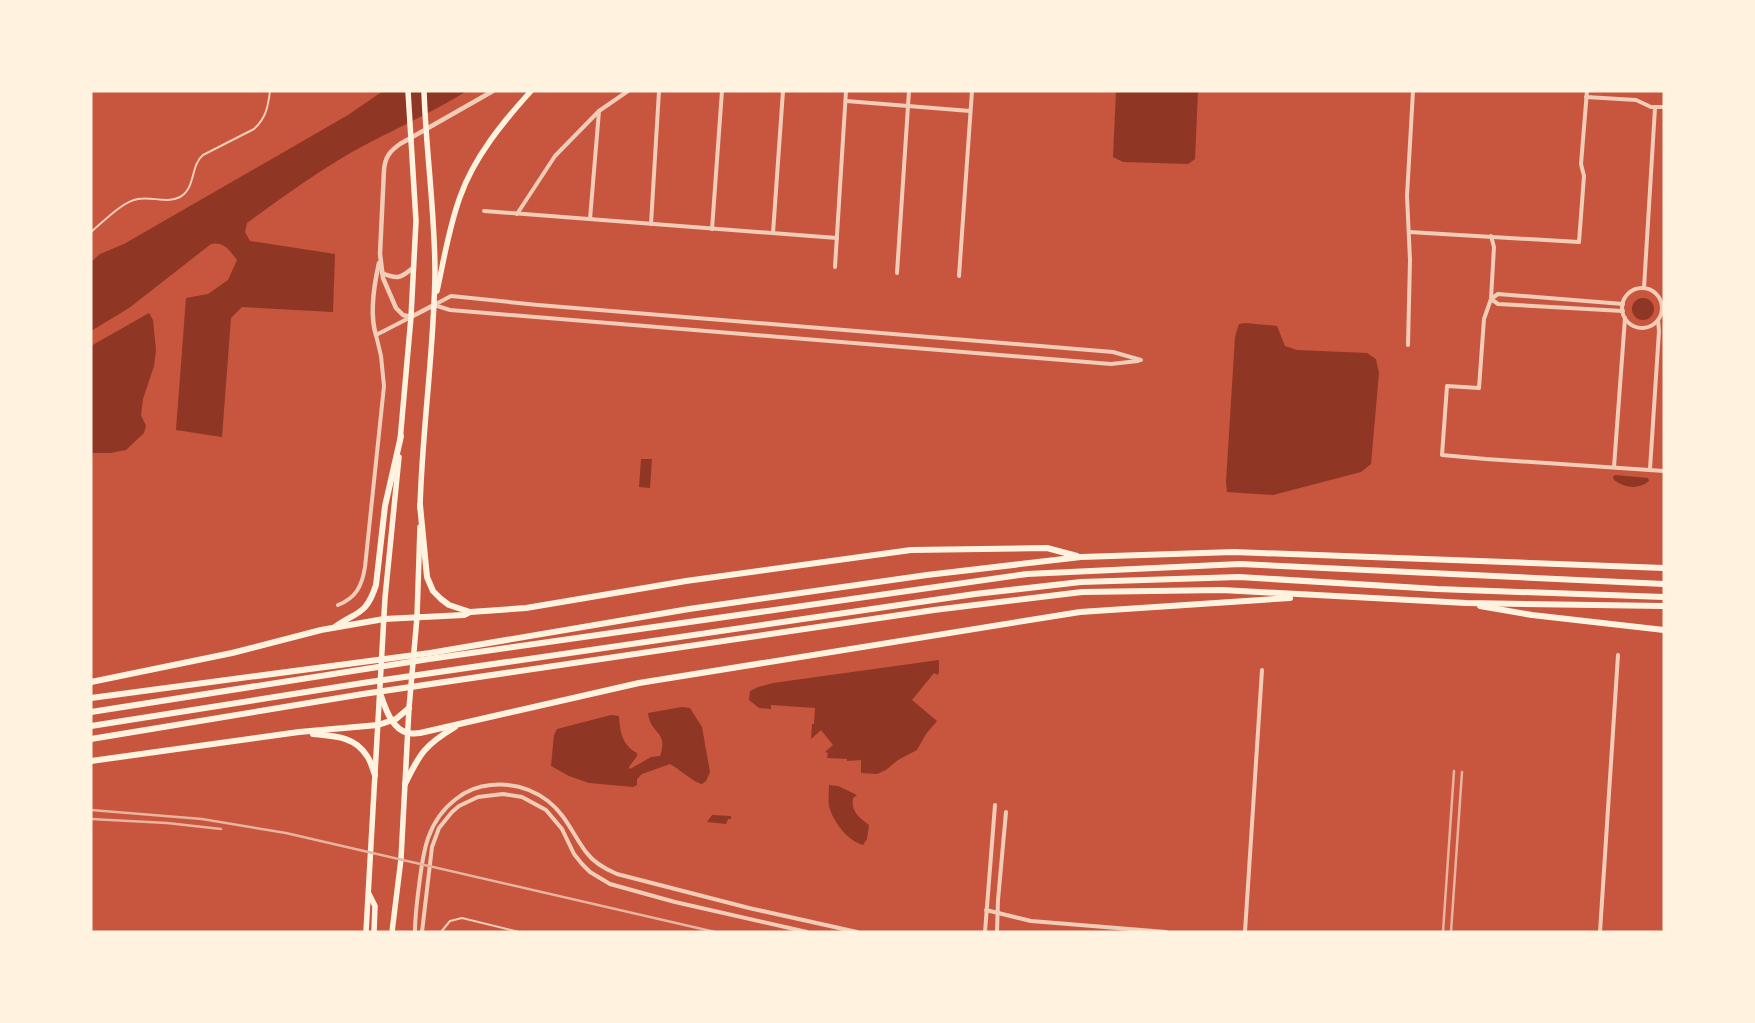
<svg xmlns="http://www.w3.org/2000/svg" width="1755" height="1023" viewBox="0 0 1755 1023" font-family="'Public Sans',sans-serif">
  <rect width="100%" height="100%" fill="#c8553d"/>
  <!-- water -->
  <g fill="#8f3625">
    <path d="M383,91H467C430,114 390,131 352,152C316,173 281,198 247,223L245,232L250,241L335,254L333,312L242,307L231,318L222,437L176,430L186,298L208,294L228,280L237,260C230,251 224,241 211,244L129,308L91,331V262L100,254L124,244L348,115Z"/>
    <polygon points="1116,91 1198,91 1195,159 1188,164 1123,162 1113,157"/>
    <circle cx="1643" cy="309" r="11"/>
    <polygon points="149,313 153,320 156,350 154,366 143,399 141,415 146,426 144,433 126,450 110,453 91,453 91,346"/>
    <polygon points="1245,323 1277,326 1285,346 1297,350 1367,353 1376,359 1379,373 1371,464 1361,472 1273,495 1227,492 1226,482 1235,337 1239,324"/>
    <polygon points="641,459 652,459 650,488 639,487"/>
    <path d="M1615,475L1648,478L1649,481C1638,490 1625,488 1614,480L1613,477Z"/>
    <polygon points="939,660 939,673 937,675 934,673 912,700 937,721 926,734 917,750 898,760 886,770 877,774 861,773 861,760 847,761 847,759 827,758 828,753 825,752 833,745 821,730 811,739 812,724 814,724 815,708 771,705 771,709 759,708 749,700 750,691 758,687 773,683"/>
    <path d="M682,707L690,708L702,727L710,772L706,781L702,784C695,783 679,769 670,764L642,774L637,779V785L633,787L589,783L569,776L551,766L554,735L557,729L611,715L619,716C620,732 622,745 637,753V756L629,767L630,769L651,757L660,756C669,731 650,734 648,713Z"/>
    <path d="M829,785L838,786L857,795L853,798C851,812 859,817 869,825L867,839L863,845C848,841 833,822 829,806C828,800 829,792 829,785Z"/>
    <polygon points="712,815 731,816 731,819 728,819 726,824 707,822"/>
  </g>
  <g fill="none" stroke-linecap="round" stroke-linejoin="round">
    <!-- service -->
    <g stroke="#f1ccb7" stroke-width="2">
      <path d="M91,232C103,222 123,201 138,199C151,196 167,204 180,197C196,188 190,166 203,155L254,129C266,118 268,107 270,91"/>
      <polyline points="441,932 450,921 462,918 519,932"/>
    </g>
    <!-- minor -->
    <g stroke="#f1ccb7" stroke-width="4">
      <polyline points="1586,97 1636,100 1651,107 1664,107"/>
      <polyline points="846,101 970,111"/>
      <polyline points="484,211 837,238"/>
      <polyline points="517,214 555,156 599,111 628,91"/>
      <polyline points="590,219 599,111"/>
      <polyline points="651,224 659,91"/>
      <polyline points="712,229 722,91"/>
      <polyline points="1409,232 1579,242 1584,176 1581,164 1587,91"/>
      <polyline points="773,233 783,91"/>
      <polyline points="1491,236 1494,247 1491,299 1484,319 1479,388 1447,386 1442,455 1486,459 1664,471"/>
      <polyline points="835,267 846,91"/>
      <polyline points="897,273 909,91"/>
      <polyline points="959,276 972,91"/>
      <polyline points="1644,288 1655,108"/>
      <circle cx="1642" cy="308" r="20"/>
      <polyline points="1491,299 1498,304 1623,311"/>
      <polyline points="1491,299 1498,294 1623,304"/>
      <polyline points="434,305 451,296 538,305 1113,352 1141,360"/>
      <polyline points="434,305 450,310 1111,364 1138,361"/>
      <polyline points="1408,345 1410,260 1407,196 1413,91"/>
      <polyline points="1614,467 1625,318"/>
      <polyline points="1650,469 1659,331 1658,320"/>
      <path d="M338,605C356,598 362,586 365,567L384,386L381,356L376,335L411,317"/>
      <polyline points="986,910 1031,921 1166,932"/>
      <path d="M415,932C415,917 417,901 419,886C423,852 427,821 456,799C466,791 478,786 491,785C512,783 531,788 548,801C566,815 573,835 586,852C594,863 605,869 617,874L749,908L857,932"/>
      <polyline points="422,932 432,847 439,828 452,812 459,806 478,797 503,794 522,797 546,810 562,829 574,854 582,864 590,872 610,884 675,902 807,932"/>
      <polyline points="985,932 995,805"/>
      <polyline points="997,932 998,900 1006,812"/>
      <polyline points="1245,932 1262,670"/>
      <polyline points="1600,932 1618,655"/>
    </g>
    <!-- tertiary -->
    <g stroke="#f1ccb7" stroke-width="4.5">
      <path d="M382,273C398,280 401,278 414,267"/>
      <path d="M434,305L411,317L403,315L396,308L383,278L380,254L384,170C385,157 390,151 400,144L493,91"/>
      <path d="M376,335C369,313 374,285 379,263"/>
    </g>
    <!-- primary -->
    <g stroke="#fff3e0" stroke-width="5.5">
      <path d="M437,291C444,259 449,227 460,197C474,157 503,122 531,91"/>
      <polyline points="400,441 411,317 416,221 408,91"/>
      <path d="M420,508C422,430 434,352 435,273C435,212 426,152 424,91"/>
      <polyline points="369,894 375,906 374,932"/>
      <polyline points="366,932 385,598 399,457"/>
      <polyline points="392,932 401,859 409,708 417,617 420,527"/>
    </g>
    <!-- motorway -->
    <g stroke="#fff3e0" stroke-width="6">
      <polyline points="420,505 427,577 433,591 441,599 449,605 470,612"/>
      <polyline points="1480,606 1532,615 1664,630"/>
      <path d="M335,627C357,611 366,616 376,585L385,506L401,436"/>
      <polyline points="91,682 232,653 321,630 384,619 464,615 470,612 526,608 686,581 911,550 1047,548 1077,556"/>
      <path d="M380,693C385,707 391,729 408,733C412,734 417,733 420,733L639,683L1080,612L1290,598"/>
      <polyline points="91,698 430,653 689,609 927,575 1081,557 1234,552 1664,568"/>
      <polyline points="91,712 429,659 1027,574 1240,564 1664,584"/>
      <polyline points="91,726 363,683 975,594 1081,582 1239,577 1437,589 1664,597"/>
      <path d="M313,734C333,736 355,736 367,756C371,761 372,768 375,775"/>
      <polyline points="91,739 363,694 934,610 1082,592 1222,590 1466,603 1664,606"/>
      <polyline points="91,761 299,732 378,725 396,719 409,708"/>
      <path d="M405,784C420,753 425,745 455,727"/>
    </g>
    <!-- rail -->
    <g stroke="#e9b49f" stroke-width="2.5">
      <polyline points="91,810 202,819 286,833 715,932"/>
      <polyline points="91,819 167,823 221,829"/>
      <polyline points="1443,932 1454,771"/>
      <polyline points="1451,932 1462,772"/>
    </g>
  </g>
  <!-- border -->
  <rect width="1755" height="1023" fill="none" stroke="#fff3e0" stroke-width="185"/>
</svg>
